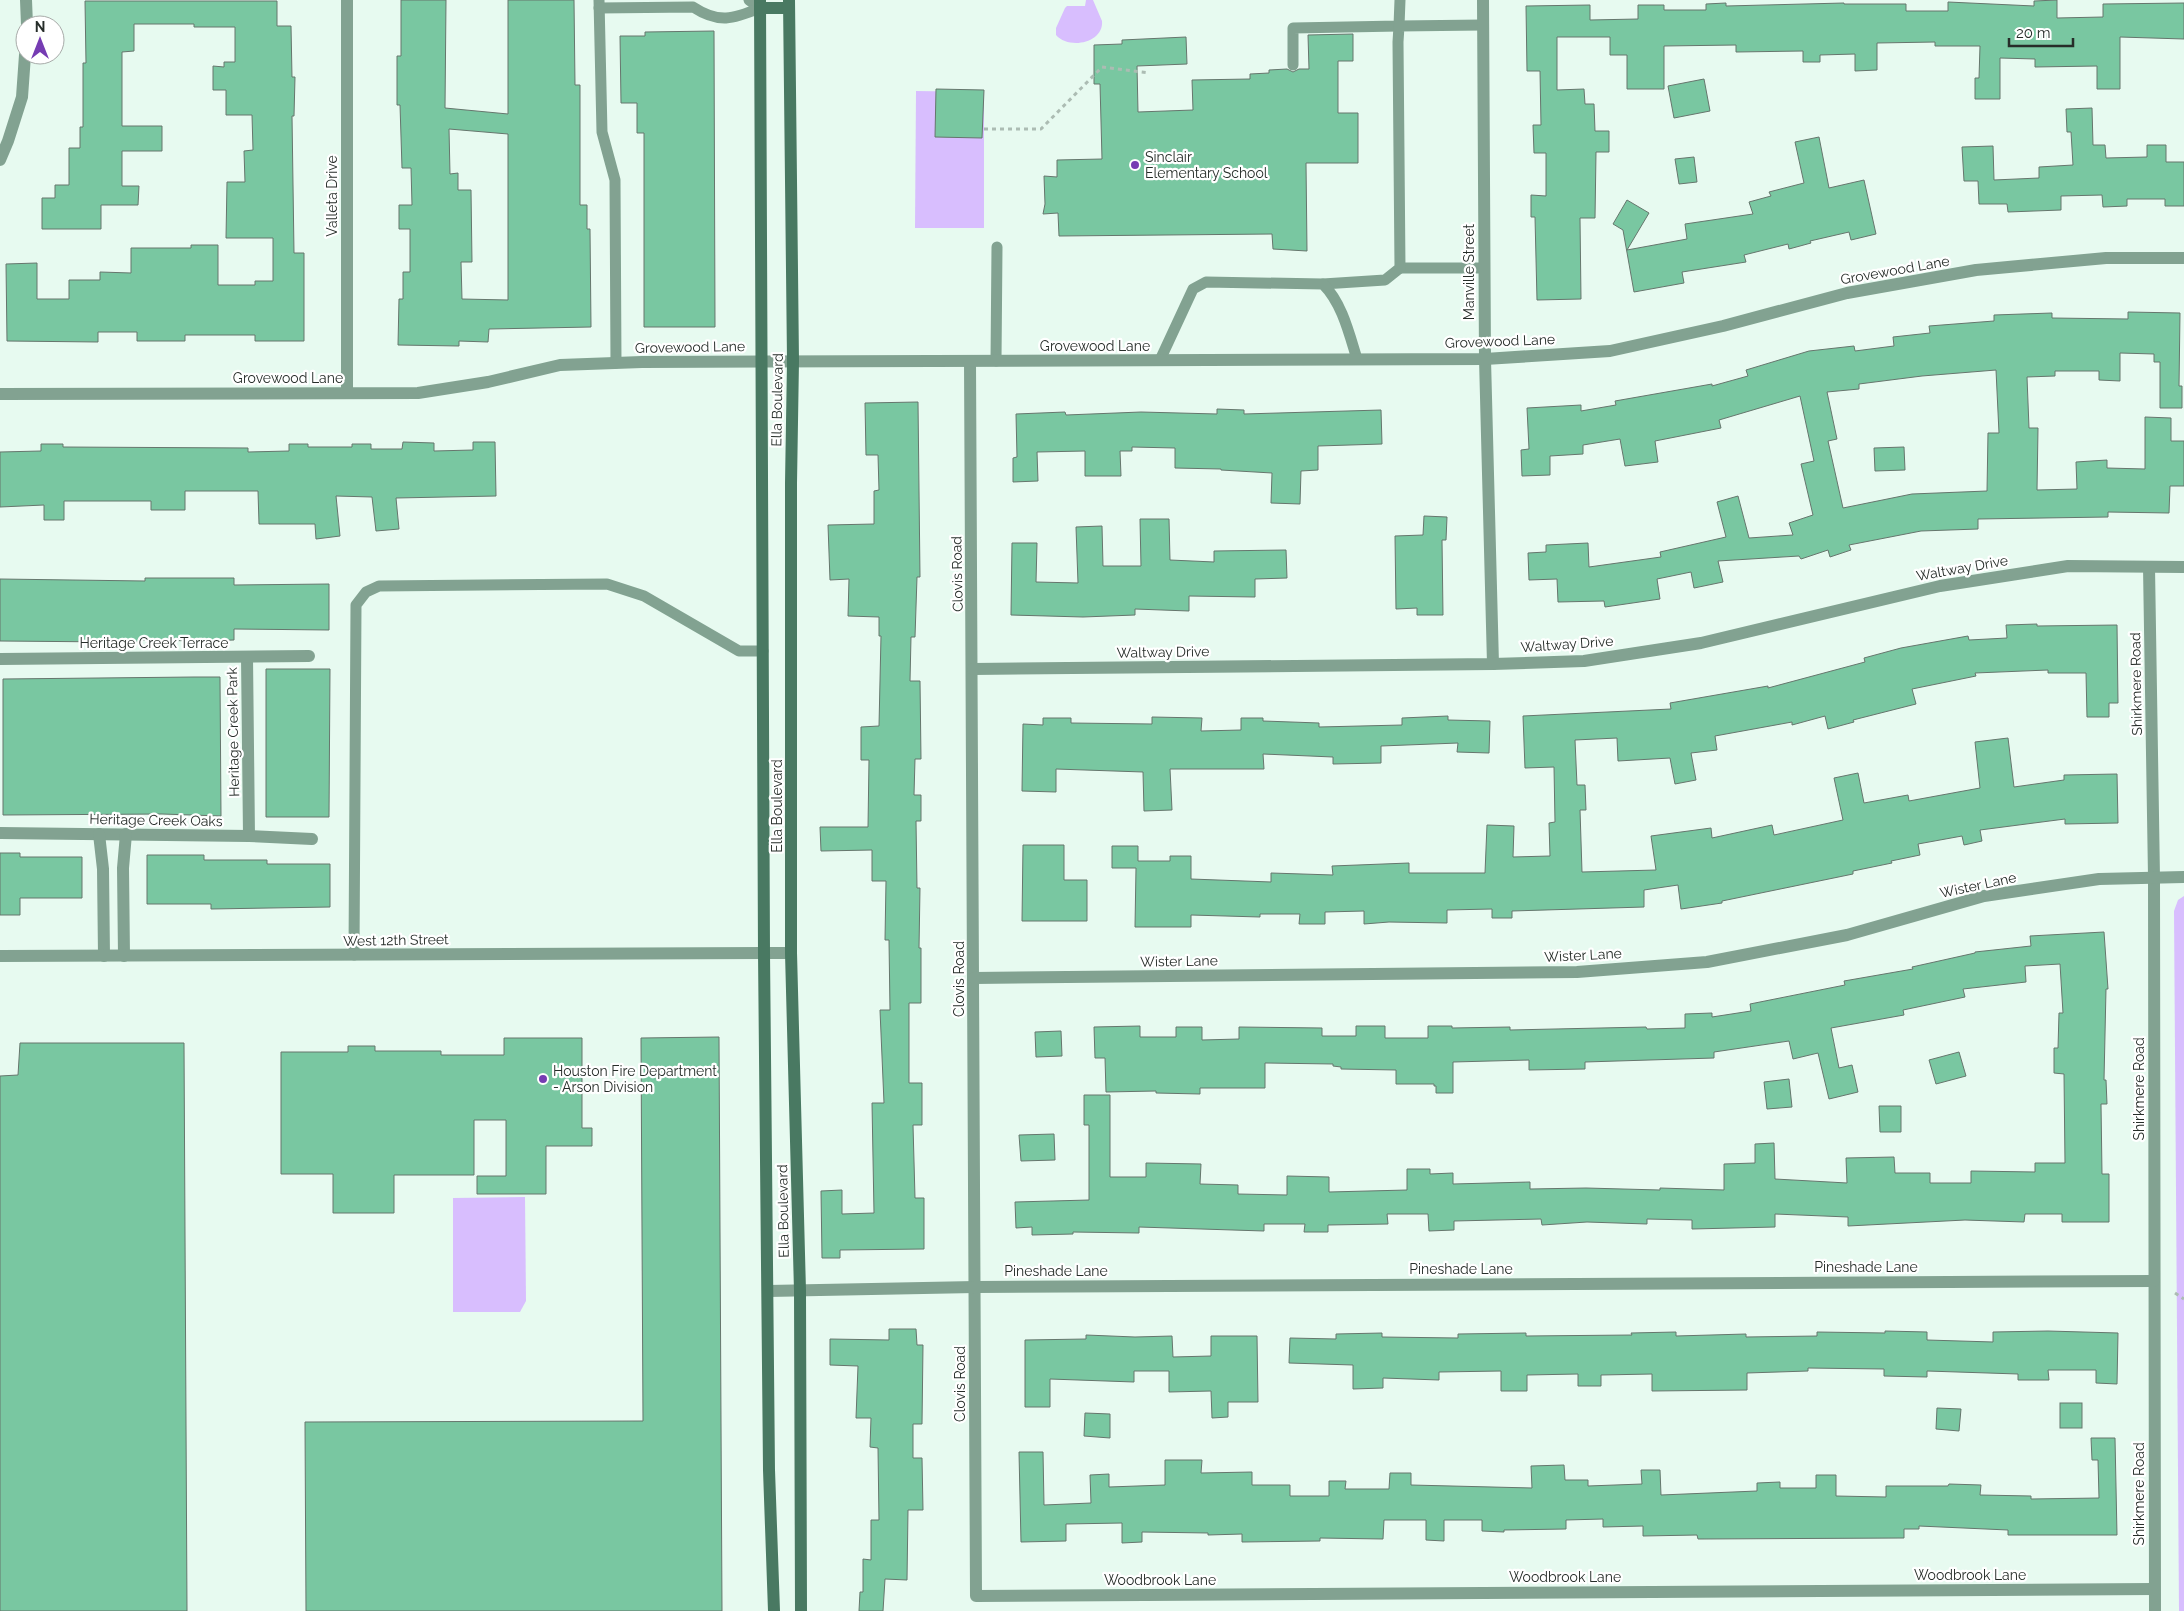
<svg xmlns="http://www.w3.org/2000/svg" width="2184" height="1611" viewBox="0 0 2184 1611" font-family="Raleway,sans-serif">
  <rect width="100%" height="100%" fill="#e7faf0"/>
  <!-- green -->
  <g fill="#d8befe">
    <path d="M1086,0H1093L1102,21C1104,43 1069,50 1056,35V28L1065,8L1067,6H1085Z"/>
    <polygon points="916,91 984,92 984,228 915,228"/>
    <polygon points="2184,896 2184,1611 2179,1611 2174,911 2178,900"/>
    <polygon points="525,1197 526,1301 520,1312 453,1312 453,1198"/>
  </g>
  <!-- building -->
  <g fill="#79c7a1" stroke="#66766d" fill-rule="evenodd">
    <path d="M401,0H446L445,108L508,114V0H574L575,85H580V205H587V229H590L591,327L489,329L488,342L459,341V346L398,345L399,299H403V272H410V229H399V205H412L411,168H402L400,105H397V56H401ZM449,129L508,134V300L462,299L461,262H472L471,190H458V173L450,174Z"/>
    <polygon points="2057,0 2057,18 2103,17 2103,4 2184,3 2184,39 2120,37 2120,89 2097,89 2097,66 2035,67 2035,59 2000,58 2000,99 1975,99 1975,78 1979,78 1980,46 1935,46 1935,42 1877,43 1877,70 1855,71 1855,54 1820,55 1820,62 1803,62 1803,51 1736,52 1736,45 1664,46 1664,89 1627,89 1627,55 1610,55 1610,37 1557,37 1557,90 1584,89 1585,104 1594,104 1595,131 1609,131 1609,152 1596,152 1595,218 1580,218 1581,299 1537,300 1535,217 1531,217 1531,195 1546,196 1546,153 1534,153 1533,125 1541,125 1540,71 1527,71 1526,6 1590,5 1590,20 1638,19 1638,5 1664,5 1664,10 1706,10 1706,4 1726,3 1726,6 1844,3 1844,4 1906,4 1906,11 1948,11 1948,2 2034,6 2034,1"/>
    <polygon points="85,1 277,1 277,26 291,26 292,77 295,77 294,116 292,116 294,253 304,253 304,341 255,341 255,335 185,335 185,341 137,341 137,332 98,332 98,342 7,341 6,264 37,263 37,299 69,299 69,280 100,280 100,272 131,273 131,248 191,248 191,245 218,245 218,285 255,285 255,281 273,281 273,238 226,238 227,182 245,182 244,151 253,150 252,115 226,115 226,90 213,90 213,66 224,67 224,62 235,62 235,27 194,27 194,24 134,24 134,51 122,52 122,126 162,126 162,151 122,151 122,186 139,186 138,205 101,205 101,229 42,229 42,198 55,198 55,185 69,185 69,148 80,148 80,127 83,127 83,63 86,63"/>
    <polygon points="714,31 715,327 644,327 644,133 637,133 637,103 621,103 620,36 645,36 645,32"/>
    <polygon points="1353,34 1353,61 1338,61 1338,113 1358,113 1358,163 1306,163 1307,251 1273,249 1272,234 1059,236 1058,213 1043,214 1045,204 1044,176 1057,177 1057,160 1102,159 1100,84 1094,84 1094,45 1122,44 1122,40 1186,37 1187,64 1137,66 1138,112 1193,110 1192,80 1250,79 1250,74 1269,73 1269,70 1287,69 1293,72 1299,69 1309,69 1308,35"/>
    <polygon points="1704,79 1710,111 1674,118 1668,86"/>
    <polygon points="936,89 984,90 982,138 935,137"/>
    <polygon points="2092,108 2093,145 2105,145 2106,158 2147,157 2147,145 2166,145 2166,162 2184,162 2184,206 2165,206 2165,199 2127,199 2127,206 2103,207 2102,195 2061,196 2061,210 2008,212 2007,204 1979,204 1978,181 1964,181 1962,147 1993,146 1994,180 2039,178 2039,167 2073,165 2071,132 2067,132 2066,109"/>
    <polygon points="1819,137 1829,188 1864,180 1876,234 1851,240 1849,232 1810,241 1811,243 1789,249 1788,244 1744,255 1746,262 1682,272 1684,283 1634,292 1623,230 1613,224 1627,200 1649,213 1627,250 1687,239 1685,224 1753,214 1749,202 1771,196 1769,192 1804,183 1795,142"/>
    <polygon points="1694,157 1697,182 1679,184 1675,159"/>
    <path d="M2128,312L2180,313L2179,386H2182V408H2160V362H2154V354L2120,353V381L2099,380V371H2055V376L2027,377L2029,428H2038L2037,490L2077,489L2076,462L2107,460V468L2145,469V417L2171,418V441H2184V486H2170L2169,513L2108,512V517L1978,519V529L1921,531L1849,545L1851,550L1830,557L1828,550L1801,559L1799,556L1718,561L1723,582L1694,588L1691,572L1657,579L1660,599L1605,607L1604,601L1558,602L1557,579L1529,580L1528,553L1546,552V545L1588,543L1589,567L1661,557L1660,552L1726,537L1717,502L1738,496L1749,538L1793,535L1789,523L1813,515L1801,464L1814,461L1800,396L1719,420L1721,428L1655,441L1658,462L1625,466L1620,439L1583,445V454L1550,456V475L1522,476L1521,450L1529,449L1527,408L1581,405V411L1616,405L1615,401L1712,384V386L1748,376L1746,370L1809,351L1854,346L1855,351L1894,346L1893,337L1930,333L1929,326L1994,321V315L2052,313V318L2128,319ZM1996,370L1999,433H1988L1987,491L1912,494L1843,508L1828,441L1837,439L1827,392L1859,389V384L1922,376Z"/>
    <polygon points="918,402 920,577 917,577 915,637 911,637 910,681 920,681 921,759 915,759 914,795 921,795 921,821 916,821 917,888 920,888 919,948 921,948 921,1003 909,1003 909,1083 922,1083 922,1125 913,1125 915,1198 924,1198 924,1249 840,1250 840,1258 822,1258 821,1191 842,1190 842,1214 874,1213 872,1103 884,1103 880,1010 890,1010 889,940 885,940 886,881 872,881 872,850 821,851 820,827 868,827 869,760 861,760 861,727 879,726 881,636 879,636 879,617 848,616 849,579 830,580 828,525 874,524 874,491 879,490 878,455 866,455 865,403"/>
    <polygon points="1217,409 1244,410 1244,414 1381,410 1382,444 1318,446 1318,470 1301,471 1300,504 1271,503 1272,473 1221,470 1221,469 1175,468 1175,448 1132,447 1132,451 1120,451 1121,476 1085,476 1085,451 1037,452 1038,481 1013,482 1013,458 1017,457 1016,414 1065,412 1066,415 1141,412 1217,414"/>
    <polygon points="403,442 434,443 434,451 473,450 473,442 495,442 496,496 396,498 399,529 376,531 372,497 336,496 340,536 316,539 315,524 259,524 258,491 185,491 185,510 151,510 151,501 64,501 64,520 44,520 44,505 0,507 0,452 41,451 41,444 63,444 63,447 248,448 248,452 289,451 289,444 308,444 308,447 352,447 352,444 371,444 371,449 402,449"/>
    <polygon points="1904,447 1905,470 1875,471 1874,448"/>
    <polygon points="1424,516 1447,517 1446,540 1442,540 1443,615 1417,615 1417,608 1396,609 1395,536 1423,535"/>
    <polygon points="1140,519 1169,519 1170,560 1214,562 1214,551 1286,550 1287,578 1255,579 1255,597 1189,596 1189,611 1135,609 1135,615 1083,617 1011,615 1012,543 1037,543 1036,582 1078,583 1076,527 1102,526 1103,566 1141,566"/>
    <polygon points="145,578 234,578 234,585 329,584 329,630 234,629 234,640 203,641 140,640 140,642 113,642 0,641 0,579 145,581"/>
    <polygon points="2037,624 2037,626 2117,625 2118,703 2109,703 2109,717 2087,717 2086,673 2048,673 2048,670 1975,673 1976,676 1912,689 1916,704 1853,720 1854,722 1828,729 1825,716 1792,725 1792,722 1715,736 1717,750 1691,753 1696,780 1675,784 1670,758 1618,761 1617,738 1575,740 1577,785 1585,785 1586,810 1580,810 1582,872 1656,870 1651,836 1711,828 1712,838 1772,825 1774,835 1843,820 1834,778 1858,773 1864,803 1908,795 1909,801 1980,788 1975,742 2008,738 2014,787 2064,780 2064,775 2117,774 2118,823 2065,824 2065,819 1980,830 1982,841 1964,845 1962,836 1918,844 1920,855 1891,861 1892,863 1853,871 1853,874 1722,901 1722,903 1681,909 1678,885 1644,890 1644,907 1512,911 1512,918 1492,918 1492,909 1447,910 1447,923 1389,922 1364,924 1364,911 1325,912 1325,924 1299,924 1300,914 1260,914 1260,917 1191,915 1191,927 1135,927 1136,868 1112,868 1112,846 1138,846 1138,861 1170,861 1170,856 1191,856 1191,879 1271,882 1271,873 1333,875 1332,866 1409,863 1409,873 1485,873 1487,825 1514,826 1513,857 1550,856 1549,823 1555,822 1554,767 1525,768 1523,716 1671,709 1670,703 1768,686 1768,688 1865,662 1864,658 1901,648 1968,636 1969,640 2007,638 2006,625"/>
    <polygon points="266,669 330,669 329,817 266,817"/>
    <polygon points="194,677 220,677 221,816 162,814 3,815 3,679"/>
    <polygon points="1448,716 1448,720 1490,721 1489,753 1457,752 1458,743 1381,746 1381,763 1333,764 1333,757 1263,754 1264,769 1170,769 1172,810 1144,811 1143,772 1056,769 1056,792 1022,791 1023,724 1043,725 1043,718 1071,718 1071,723 1152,724 1152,717 1202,718 1201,731 1241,730 1241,718 1263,718 1263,721 1319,723 1319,727 1402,725 1402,718"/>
    <polygon points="1023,845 1064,845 1064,880 1087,880 1087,921 1022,921"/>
    <polygon points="0,853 20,853 20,857 82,857 82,898 20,898 20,915 0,915"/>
    <polygon points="147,855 204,855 204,860 267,860 267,864 330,864 330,907 211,909 211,904 147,904"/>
    <polygon points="2104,932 2108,989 2106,989 2104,1080 2106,1080 2107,1104 2101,1104 2102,1174 2109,1174 2109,1222 2062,1222 2062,1214 2025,1214 2024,1222 1965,1220 1848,1226 1848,1217 1775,1214 1775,1227 1692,1229 1692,1220 1647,1219 1647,1224 1587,1222 1542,1225 1541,1219 1454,1221 1454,1230 1429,1231 1428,1214 1387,1214 1388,1224 1328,1225 1328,1232 1304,1232 1305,1224 1264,1224 1264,1231 1139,1227 1139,1233 1073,1232 1073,1234 1032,1235 1032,1227 1016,1228 1015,1202 1089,1200 1089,1125 1084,1125 1084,1095 1110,1095 1110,1177 1146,1177 1146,1163 1201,1164 1200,1184 1238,1185 1238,1194 1287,1195 1287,1176 1329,1177 1329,1192 1407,1190 1407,1169 1430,1169 1430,1174 1453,1173 1453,1184 1530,1182 1530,1189 1586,1188 1660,1190 1660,1188 1724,1190 1724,1164 1755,1163 1755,1144 1774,1143 1775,1179 1847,1183 1846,1158 1894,1157 1895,1173 1930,1173 1930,1183 1971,1183 1971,1171 2035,1172 2035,1163 2065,1163 2064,1074 2054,1073 2054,1048 2058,1048 2059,1013 2063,1013 2060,964 2025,966 2026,982 1963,989 1965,997 1903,1010 1904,1015 1831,1028 1839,1068 1852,1065 1858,1092 1829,1099 1818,1053 1793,1059 1789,1041 1714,1052 1714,1058 1585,1062 1585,1069 1529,1070 1529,1060 1453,1062 1453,1093 1436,1093 1436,1086 1434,1086 1434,1084 1396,1084 1396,1070 1341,1069 1341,1067 1333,1066 1333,1064 1265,1063 1265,1088 1200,1088 1200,1094 1156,1093 1156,1091 1106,1092 1105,1058 1095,1058 1094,1027 1140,1026 1140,1037 1176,1037 1176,1027 1202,1027 1202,1040 1239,1039 1239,1027 1322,1028 1322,1036 1356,1036 1356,1026 1385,1026 1385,1038 1428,1038 1428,1026 1452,1026 1452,1028 1510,1027 1510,1030 1646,1027 1647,1029 1685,1028 1685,1014 1712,1013 1712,1017 1751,1011 1750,1004 1845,985 1844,981 1913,969 1912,967 1975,953 1975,952 2031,946 2030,936"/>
    <polygon points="1061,1031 1062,1056 1036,1057 1035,1032"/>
    <polygon points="719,1037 722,1611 306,1611 305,1422 643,1421 641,1038"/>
    <polygon points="504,1038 582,1038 582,1128 592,1128 592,1146 546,1146 546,1194 477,1194 477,1176 506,1176 506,1120 474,1120 474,1175 394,1175 394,1213 333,1213 333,1174 281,1174 281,1052 348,1052 348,1046 375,1046 375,1051 441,1051 441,1055 504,1055"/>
    <polygon points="20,1043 184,1043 187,1611 0,1611 0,1076 18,1075"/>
    <polygon points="1959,1052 1966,1076 1936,1084 1929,1060"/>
    <polygon points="1789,1079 1792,1107 1767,1109 1764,1082"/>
    <polygon points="1879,1106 1901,1106 1901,1132 1880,1132"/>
    <polygon points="1054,1134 1055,1160 1021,1161 1019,1135"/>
    <polygon points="889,1329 916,1329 917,1345 923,1345 922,1424 913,1424 913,1458 922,1458 923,1510 908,1510 907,1580 885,1579 883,1611 859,1611 860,1592 863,1592 863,1559 871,1560 871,1520 879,1520 878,1448 870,1447 871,1418 856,1418 858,1366 830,1365 830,1339 889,1340"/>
    <polygon points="1885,1331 1927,1332 1927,1340 1993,1342 1993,1332 2048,1331 2118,1333 2117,1384 2096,1383 2096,1370 2048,1370 2049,1380 2018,1380 2018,1374 1927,1371 1927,1377 1884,1376 1884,1369 1808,1368 1808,1371 1747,1373 1747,1390 1652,1391 1652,1374 1601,1375 1601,1386 1578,1386 1578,1374 1527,1375 1527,1391 1501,1391 1501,1371 1439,1372 1439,1380 1383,1378 1383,1388 1353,1389 1353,1365 1289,1363 1290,1338 1336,1339 1336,1334 1382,1333 1382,1337 1458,1338 1458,1334 1526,1333 1526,1336 1632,1335 1631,1333 1676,1332 1676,1336 1746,1334 1746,1337 1817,1336 1817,1332 1885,1333"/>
    <polygon points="1086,1335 1135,1337 1172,1336 1173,1357 1211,1356 1211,1336 1257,1336 1258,1402 1228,1402 1228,1417 1212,1418 1211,1391 1169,1392 1169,1371 1134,1371 1134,1382 1050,1379 1050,1407 1025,1407 1025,1340 1086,1339"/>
    <rect x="2060" y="1403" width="22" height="25"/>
    <polygon points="1937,1408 1961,1409 1959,1431 1936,1429"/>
    <polygon points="1085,1413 1110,1414 1110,1438 1084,1436"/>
    <polygon points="2091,1438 2115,1438 2117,1535 2008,1535 2008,1530 1919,1526 1919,1529 1904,1529 1904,1538 1698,1539 1697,1535 1643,1536 1643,1526 1603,1527 1603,1519 1566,1520 1566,1529 1504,1530 1504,1532 1482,1531 1482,1520 1444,1520 1444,1541 1426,1540 1426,1520 1384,1520 1383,1539 1320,1538 1320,1541 1242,1542 1242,1534 1208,1535 1208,1533 1142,1532 1142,1542 1122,1543 1122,1523 1066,1524 1066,1541 1021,1542 1019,1452 1043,1452 1044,1505 1091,1503 1090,1475 1109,1474 1109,1487 1165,1485 1165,1460 1202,1460 1201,1473 1252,1472 1252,1485 1290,1485 1290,1496 1329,1496 1329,1481 1346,1481 1345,1489 1389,1489 1390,1473 1411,1473 1411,1485 1532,1488 1531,1466 1564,1465 1565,1480 1588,1480 1588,1486 1642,1484 1641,1470 1660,1470 1661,1495 1757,1491 1757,1483 1780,1482 1780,1488 1816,1488 1816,1475 1836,1475 1836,1496 1886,1497 1886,1486 1948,1486 1949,1484 1981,1485 1980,1495 2031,1496 2031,1499 2099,1498 2098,1460 2092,1460"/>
  </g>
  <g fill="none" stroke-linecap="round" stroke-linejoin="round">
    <!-- path -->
    <g stroke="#acbcb3" stroke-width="3" stroke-dasharray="4 4" stroke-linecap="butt">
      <polyline points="984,129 1041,129 1102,67 1149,73"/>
      <polyline points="2175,1293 2184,1299"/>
    </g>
    <!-- service -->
    <g stroke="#82a291" stroke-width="11">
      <polyline points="599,0 602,132 615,180 616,363"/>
      <polyline points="749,0 760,8"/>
      <path d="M599,8L693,7C719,24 733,19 760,8"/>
      <polyline points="1293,65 1293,28 1399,26 1400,0"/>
      <polyline points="1400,268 1484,268"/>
      <polyline points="1323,284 1385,280 1400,268 1398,42 1399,26 1483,25"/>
      <path d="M1160,360L1193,289L1206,282L1323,284C1342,303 1349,333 1357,359"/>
      <polyline points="996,361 997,247"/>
      <polyline points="354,955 356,605 366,592 379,586 607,584 644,596 739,651 763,651"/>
    </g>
    <!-- minor -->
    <g stroke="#82a291" stroke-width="12">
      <polyline points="26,0 27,25"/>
      <polyline points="347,0 347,392"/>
      <polyline points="1483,0 1485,359 1493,664"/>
      <polyline points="0,160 8,141 22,97 25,55"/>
      <polyline points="970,361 976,1596 2154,1589"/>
      <polyline points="0,394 418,393 488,382 560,365 642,362 1485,359 1610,351 1723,326 1847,293 1976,270 2106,258 2184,258"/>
      <polyline points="2149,567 2154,877 2155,1611"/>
      <polyline points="247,657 249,836"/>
      <polyline points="0,659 309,656"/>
      <polyline points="973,669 1493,664 1584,661 1701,643 1940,586 2068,566 2184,567"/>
      <polyline points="0,833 249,836 312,839"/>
      <polyline points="99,834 103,869 104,956"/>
      <polyline points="124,956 123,868 126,834"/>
      <polyline points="974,978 1577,972 1707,962 1847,935 1984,896 2099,879 2184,877"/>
      <polyline points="768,1291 975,1287 2154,1281"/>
    </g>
    <!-- tertiary -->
    <polyline stroke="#82a291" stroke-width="12" points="0,956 791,953"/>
    <!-- secondary -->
    <g stroke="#497962" stroke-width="12">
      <polyline points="760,0 764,953 769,1470 774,1611"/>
      <polyline points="789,0 793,361 791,483 791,953 800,1291 801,1611"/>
      <polyline points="760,8 789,8"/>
    </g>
  </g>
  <!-- markers -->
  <g fill="#763cb3" stroke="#fff" stroke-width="2">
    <circle cx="1135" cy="165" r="5"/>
    <circle cx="543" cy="1079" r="5"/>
  </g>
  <g text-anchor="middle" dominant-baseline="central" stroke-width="4.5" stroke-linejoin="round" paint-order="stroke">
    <!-- poi labels -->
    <g font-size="14" fill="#262d29" stroke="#fff" text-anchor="start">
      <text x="1145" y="157">Sinclair<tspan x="1145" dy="16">Elementary School</tspan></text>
      <text x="553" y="1071">Houston Fire Department<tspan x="553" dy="16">- Arson Division</tspan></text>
    </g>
    <!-- street labels -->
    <g font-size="14" fill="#262d29" stroke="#fff">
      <text transform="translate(332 196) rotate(-90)">Valleta Drive</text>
      <text transform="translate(1895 270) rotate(-10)">Grovewood Lane</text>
      <text transform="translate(1469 272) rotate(-90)">Manville Street</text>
      <text transform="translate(1500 341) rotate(-2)">Grovewood Lane</text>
      <text x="1095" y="346">Grovewood Lane</text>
      <text transform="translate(690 347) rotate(-1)">Grovewood Lane</text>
      <text x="288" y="378">Grovewood Lane</text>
      <text transform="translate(777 400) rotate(-89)">Ella Boulevard</text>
      <text transform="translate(1962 568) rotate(-10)">Waltway Drive</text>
      <text transform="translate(957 574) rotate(-91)">Clovis Road</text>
      <text x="154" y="643">Heritage Creek Terrace</text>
      <text transform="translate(1567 644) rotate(-4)">Waltway Drive</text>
      <text transform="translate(1163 652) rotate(-1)">Waltway Drive</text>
      <text transform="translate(2136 684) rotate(-91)">Shirkmere Road</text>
      <text transform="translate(233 732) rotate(-91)">Heritage Creek Park</text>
      <text transform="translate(777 806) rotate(-90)">Ella Boulevard</text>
      <text transform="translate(156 820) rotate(1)">Heritage Creek Oaks</text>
      <text transform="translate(1978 885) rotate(-12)">Wister Lane</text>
      <text transform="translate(396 940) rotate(-1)">West 12th Street</text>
      <text transform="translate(1583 955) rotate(-3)">Wister Lane</text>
      <text transform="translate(1179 961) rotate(-1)">Wister Lane</text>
      <text transform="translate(959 979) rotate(-90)">Clovis Road</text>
      <text transform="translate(2139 1089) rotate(-90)">Shirkmere Road</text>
      <text transform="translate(783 1211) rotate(-91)">Ella Boulevard</text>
      <text x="1866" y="1267">Pineshade Lane</text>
      <text x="1461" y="1269">Pineshade Lane</text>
      <text x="1056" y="1271">Pineshade Lane</text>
      <text transform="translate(960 1384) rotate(-90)">Clovis Road</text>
      <text transform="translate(2139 1494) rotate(-90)">Shirkmere Road</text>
      <text x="1970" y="1575">Woodbrook Lane</text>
      <text x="1565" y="1577">Woodbrook Lane</text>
      <text x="1160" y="1580">Woodbrook Lane</text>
    </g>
  </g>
  <!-- north arrow -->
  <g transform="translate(40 40)"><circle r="24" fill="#ffffff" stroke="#a8aba9"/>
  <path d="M0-4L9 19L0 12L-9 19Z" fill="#763cb3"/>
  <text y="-8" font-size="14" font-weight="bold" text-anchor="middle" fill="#262d29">N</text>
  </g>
  <!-- scale -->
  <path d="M2009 38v8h64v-8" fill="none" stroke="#262d29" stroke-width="2.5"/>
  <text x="2016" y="38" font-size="15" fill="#262d29" stroke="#ffffff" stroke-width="4" paint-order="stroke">20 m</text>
</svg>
